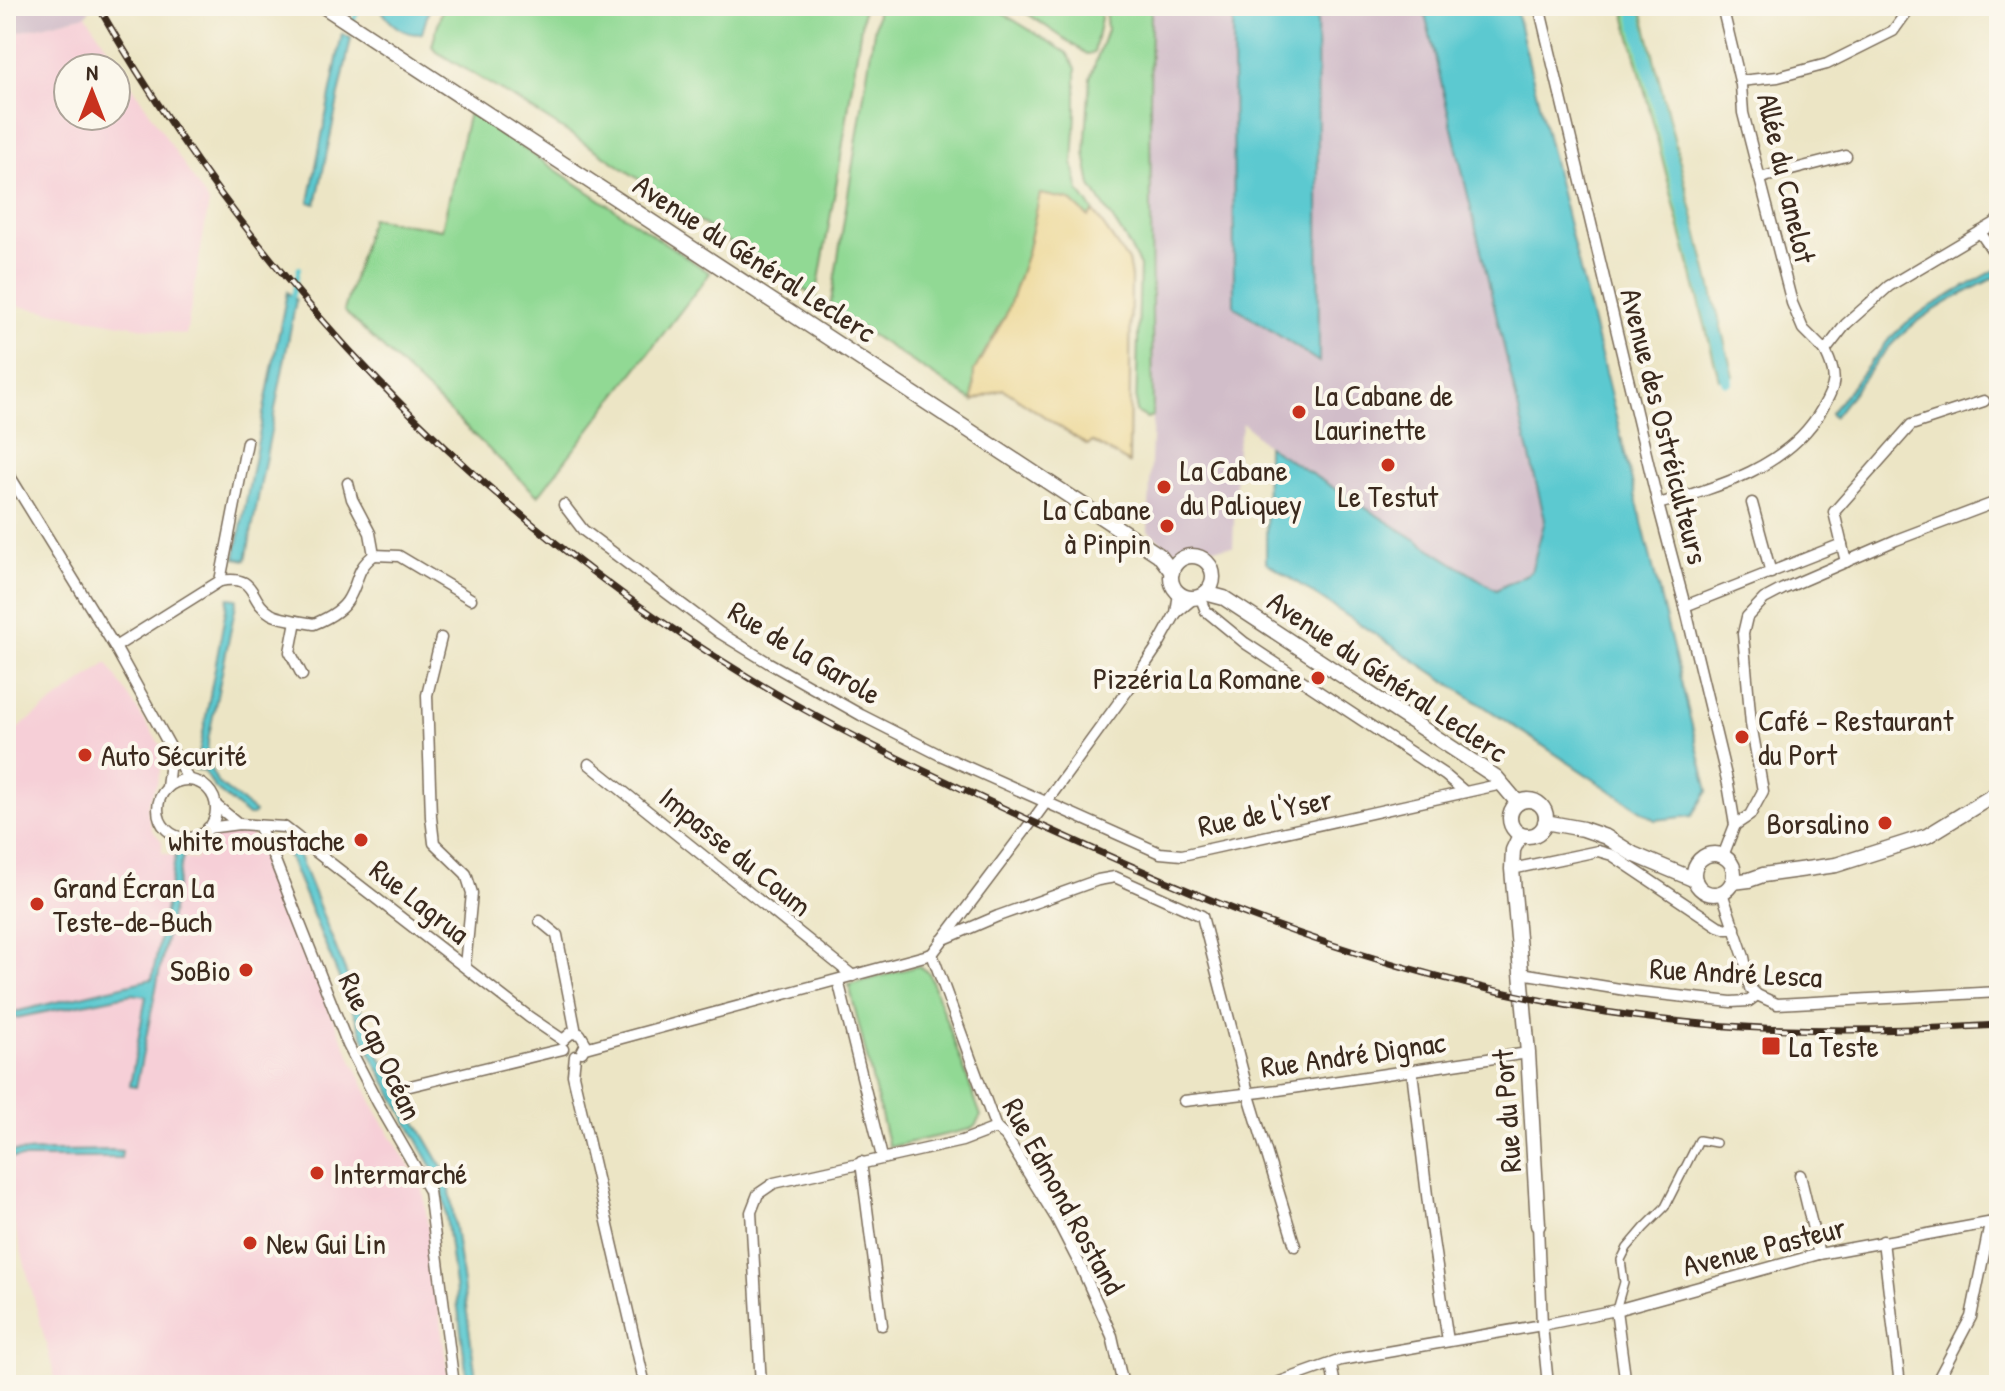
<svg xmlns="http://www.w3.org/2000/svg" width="2005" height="1391" viewBox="0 0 2005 1391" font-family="'Patrick Hand',sans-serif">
  <rect width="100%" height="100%" fill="#fbf7ec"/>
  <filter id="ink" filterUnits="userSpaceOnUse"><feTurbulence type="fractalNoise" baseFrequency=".0125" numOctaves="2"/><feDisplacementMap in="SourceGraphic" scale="16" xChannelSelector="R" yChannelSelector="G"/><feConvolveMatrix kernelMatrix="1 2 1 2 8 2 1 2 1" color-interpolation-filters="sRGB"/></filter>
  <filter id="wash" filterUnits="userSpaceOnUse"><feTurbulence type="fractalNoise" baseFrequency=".006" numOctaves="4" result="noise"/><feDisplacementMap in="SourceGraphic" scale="32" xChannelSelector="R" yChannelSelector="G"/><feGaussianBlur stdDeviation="1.8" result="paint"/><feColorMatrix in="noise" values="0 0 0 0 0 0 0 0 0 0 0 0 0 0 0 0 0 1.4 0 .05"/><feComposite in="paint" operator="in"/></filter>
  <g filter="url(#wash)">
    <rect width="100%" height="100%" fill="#ece5c5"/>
    <!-- built -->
    <g fill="#f6cfd7" fill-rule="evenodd">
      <path d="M86,15L209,203L186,335L6,304V35ZM68,68H116V116H68Z"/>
      <polygon points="107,663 161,746 161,768 157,783 148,803 148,815 152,830 162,841 162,853 196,860 198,849 203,840 214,833 225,830 235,829 249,833 264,845 331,1014 376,1111 423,1189 449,1385 57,1385 6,1194 6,737"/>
    </g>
    <!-- industrial -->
    <g fill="#d1bdc9">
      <polygon points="6,6 93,6 86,15 6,35"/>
      <polygon points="1151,6 1233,6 1234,306 1319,361 1317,6 1423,6 1545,520 1531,572 1497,590 1267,446 1243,423 1237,447 1233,547 1172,550 1148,531 1153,416 1150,106"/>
    </g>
    <!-- green -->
    <g fill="#91d994" stroke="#668259" stroke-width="2">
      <polygon points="443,6 864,6 840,163 816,297 725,239 608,158 528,107 437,52 432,46"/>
      <polygon points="878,6 991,6 1067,53 1076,68 1076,112 1073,164 1079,191 1094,212 1088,217 1070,200 1040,194 1027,253 1006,315 974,371 973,401 830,308"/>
      <polygon points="1016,6 1100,6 1101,18 1094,53 1087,54"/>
      <polygon points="1105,6 1151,6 1150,106 1153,416 1147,418 1136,412 1140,266 1125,238 1091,186 1085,153 1090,78 1107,30"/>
      <polygon points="1623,6 1641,6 1733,376 1719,379"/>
      <polygon points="469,112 710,273 538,496 344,311 371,218 442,229"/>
      <polygon points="918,966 929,973 981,1116 975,1126 971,1129 889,1147 849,985"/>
    </g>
    <!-- sand -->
    <polygon fill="#eeda9e" stroke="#94825e" stroke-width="2" points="1040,194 1070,200 1088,217 1094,212 1128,261 1131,277 1129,463 1093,442 1087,445 1003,389 973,401 974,371 1006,315 1027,253"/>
    <!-- water -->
    <g fill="#5cc9d0" stroke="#4c7a77" stroke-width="2">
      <path d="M364,6H430L422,33C405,37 389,23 381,9H367Z"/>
      <polygon points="1233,6 1317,6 1319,362 1234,306"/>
      <polygon points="1423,6 1515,6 1708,791 1692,816 1655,820 1266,562 1267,446 1496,590 1531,572 1545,520"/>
      <polygon points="342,34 351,38 316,204 309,202"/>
      <path d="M1999,268V275C1968,292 1933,307 1907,330C1880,352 1856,390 1834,417L1830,414L1887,342L1901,327L1926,309Z"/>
      <polygon points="287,292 296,300 246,560 235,558"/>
      <polygon points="228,598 237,599 208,740 207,762 218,783 255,812 253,815 247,815 215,788 204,771 194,769 194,768 200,749"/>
      <polygon points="289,845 297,851 376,1048 398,1091 448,1177 477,1385 468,1385 442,1185 372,1057 286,850"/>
      <polygon points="177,849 184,851 136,1087 130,1086 146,996 132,994 6,1020 6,1014 152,979"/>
      <polygon points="113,1150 122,1151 121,1158 6,1158 6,1152"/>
    </g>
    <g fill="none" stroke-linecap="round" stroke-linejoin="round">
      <!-- stream -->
      <g stroke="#5cc9d0" stroke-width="4">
        <polyline points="353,21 361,6"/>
        <polyline points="292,299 299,268"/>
      </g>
      <!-- canal -->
      <polyline stroke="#5cc9d0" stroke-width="12" points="1633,6 1727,380"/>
    </g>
  </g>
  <g filter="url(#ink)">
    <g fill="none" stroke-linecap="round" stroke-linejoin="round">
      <defs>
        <polyline id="pedestrian" points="1616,1310 1624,1282 1621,1260 1627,1248 1644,1228 1665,1207 1699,1140 1716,1143"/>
        <g id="minor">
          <polyline points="1539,6 1658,504 1685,606 1728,784 1735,825 1723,856"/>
          <polyline points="1722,6 1741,85 1743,113 1792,303 1803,329 1825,351"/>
          <polyline points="1740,81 1778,77 1827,64 1893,31 1911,6"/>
          <polyline points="1999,114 1996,130 1999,154"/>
          <polyline points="1760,178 1846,156"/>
          <polyline points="1980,232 1999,260"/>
          <polyline points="6,470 115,647 188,779"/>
          <polyline points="348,483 352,499 370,533 374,555 399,556 471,599"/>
          <polyline points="1752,503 1771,573"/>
          <path d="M1658,504C1719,487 1789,467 1822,409C1836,384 1838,377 1825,351L1846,324L1889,286L1995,223L1999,218"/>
          <polyline points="564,505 583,530 720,633 769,663 861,715 938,754 1160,853 1182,855 1502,784"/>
          <polyline points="1846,562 1834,512 1911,425 1984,401"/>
          <polyline points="220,581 247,442"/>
          <polyline points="1200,596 1206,611 1245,643 1445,775 1465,792"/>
          <polyline points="1685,606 1842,544"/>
          <polyline points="1176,613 1194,598"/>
          <path d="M296,621L314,624C326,619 343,610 349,598C360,579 355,570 374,555"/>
          <polyline points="441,638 427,695 431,817 434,843 466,874 472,893 465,966"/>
          <path d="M115,647L220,581C259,574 247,600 271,614C278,618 288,619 296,621L290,652L302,675"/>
          <polyline points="589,764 853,976"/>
          <circle cx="187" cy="809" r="29"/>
          <polyline points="167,788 171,751"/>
          <polyline points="217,806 239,824"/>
          <polyline points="1735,825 1750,815 1763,791 1751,724 1743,634 1747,617 1764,599 1783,589 1896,540 1999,501"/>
          <polyline points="258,826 270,848 348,1045 378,1103 429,1191 454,1385"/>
          <polyline points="208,828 239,824 284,827 529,1017 563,1040"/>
          <polyline points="1512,869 1598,851 1612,855 1718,926 1727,929 1735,928"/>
          <polyline points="1722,893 1744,957 1750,988 1757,995"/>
          <polyline points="540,921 557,935 576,1033"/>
          <polyline points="942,940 998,916 1098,880 1115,877 1202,916 1248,1092 1295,1246"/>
          <polyline points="932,954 996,1128 1006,1137 1056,1218 1081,1267 1112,1336 1123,1385"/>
          <polyline points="932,954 1036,816 1130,687 1157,647 1176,613 1179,593"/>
          <polyline points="1521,973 1632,991 1731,1002 1749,1001 1757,995 1777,1004 1999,992"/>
          <polyline points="838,980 882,1157"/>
          <polyline points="563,1040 571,1033 580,1034 586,1044 582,1052"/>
          <polyline points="585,1048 932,954"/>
          <polyline points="575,1056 573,1075 645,1385"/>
          <polyline points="1412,1071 1430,1220 1448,1341"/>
          <polyline points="410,1086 563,1049"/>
          <polyline points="1184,1101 1278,1090 1528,1053"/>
          <polyline points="861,1162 882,1325"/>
          <polyline points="1800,1175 1819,1254"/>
          <polyline points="1538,1225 1542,1325 1548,1385"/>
          <polyline points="1883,1241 1900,1385"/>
          <polyline points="1616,1310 1626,1385"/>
          <polyline points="1331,1365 1335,1385"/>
          <polyline points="761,1385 751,1212 758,1194 774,1183 962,1141 996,1128"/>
          <polyline points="1271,1385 1341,1360 1542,1325 1616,1310 1819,1254 1999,1221"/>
          <polyline points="1935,1385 1971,1317 1990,1224"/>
        </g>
        <g id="secondary">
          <polyline points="323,6 1159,555 1172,572"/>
          <circle cx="1192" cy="577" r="21"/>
          <polyline points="1205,593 1224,598 1481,767 1496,777 1518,803"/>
          <circle cx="1528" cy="818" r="18"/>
          <polyline points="1545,822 1583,829 1606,837 1633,854 1695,880"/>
          <polyline points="1520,835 1513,850 1512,869 1528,1053 1538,1225"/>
          <circle cx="1714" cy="874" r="20"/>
          <polyline points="1733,882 1749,880 1763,875 1836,865 1927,836 1999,792"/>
        </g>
      </defs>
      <!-- pedestrian casing -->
      <use href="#pedestrian" stroke="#796b58" stroke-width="10"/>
      <!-- minor casing -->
      <use href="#minor" stroke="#796b58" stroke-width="13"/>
      <!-- secondary casing -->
      <use href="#secondary" stroke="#796b58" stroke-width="17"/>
      <!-- pedestrian -->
      <use href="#pedestrian" stroke="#fff" stroke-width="7"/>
      <!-- minor -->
      <use href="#minor" stroke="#fff" stroke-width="10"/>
      <!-- secondary -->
      <use href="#secondary" stroke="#fff" stroke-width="14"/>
      <defs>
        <path id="rail" d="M98,6C256,281 475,512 748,677C842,734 942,780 1042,826C1111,857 1180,889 1251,916C1395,971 1550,1010 1703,1024C1802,1033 1901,1031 1999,1025"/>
      </defs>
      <!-- rail casing -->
      <use href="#rail" stroke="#3b2a1e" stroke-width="7"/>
      <!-- rail -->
      <use href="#rail" stroke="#fbf7ec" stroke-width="4" stroke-dasharray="12" stroke-linecap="butt"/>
    </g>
  </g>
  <!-- markers -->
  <g fill="#c8321e" stroke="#fbf7ec" stroke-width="3">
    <circle cx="1299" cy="412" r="8"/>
    <circle cx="1388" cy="465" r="8"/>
    <circle cx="1164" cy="487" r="8"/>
    <circle cx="1167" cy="526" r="8"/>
    <circle cx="1318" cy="678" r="8"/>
    <circle cx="1742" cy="737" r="8"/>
    <circle cx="85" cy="755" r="8"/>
    <circle cx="1885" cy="823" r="8"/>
    <circle cx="361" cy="840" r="8"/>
    <circle cx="37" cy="904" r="8"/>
    <circle cx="246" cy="970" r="8"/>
    <rect x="1761" y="1036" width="20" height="20" rx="4"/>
    <circle cx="317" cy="1173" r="8"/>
    <circle cx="250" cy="1243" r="8"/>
  </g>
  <g text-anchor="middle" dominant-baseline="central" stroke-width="8" stroke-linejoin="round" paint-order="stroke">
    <!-- street labels -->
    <g font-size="30" fill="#3b2a1e" stroke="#fbf7ec">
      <text transform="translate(1787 178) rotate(77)">Allée du Canelot</text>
      <text transform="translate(755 258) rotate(33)">Avenue du Général Leclerc</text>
      <text transform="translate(1665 426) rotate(76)">Avenue des Ostréiculteurs</text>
      <text transform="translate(805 652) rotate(31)">Rue de la Garole</text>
      <text transform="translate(1388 676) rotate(34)">Avenue du Général Leclerc</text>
      <text transform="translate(1265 812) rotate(-12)">Rue de l'Yser</text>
      <text transform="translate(736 851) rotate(39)">Impasse du Coum</text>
      <text transform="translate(420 901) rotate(38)">Rue Lagrua</text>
      <text transform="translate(1736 972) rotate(3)">Rue André Lesca</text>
      <text transform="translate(381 1046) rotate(65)">Rue Cap Océan</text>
      <text transform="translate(1353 1054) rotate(-8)">Rue André Dignac</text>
      <text transform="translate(1506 1111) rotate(-94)">Rue du Port</text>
      <text transform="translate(1064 1196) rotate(61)">Rue Edmond Rostand</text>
      <text transform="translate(1764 1246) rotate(-14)">Avenue Pasteur</text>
    </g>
    <!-- poi labels -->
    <g font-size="30" fill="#3b2a1e" stroke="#fbf7ec" text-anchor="start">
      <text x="1315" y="395">La Cabane de<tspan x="1315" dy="34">Laurinette</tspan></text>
      <text x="1180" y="470">La Cabane<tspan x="1180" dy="34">du Paliquey</tspan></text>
      <text x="1388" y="496" text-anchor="middle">Le Testut</text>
      <text x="1151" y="509" text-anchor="end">La Cabane<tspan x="1151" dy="34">à Pinpin</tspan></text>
      <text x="1302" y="678" text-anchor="end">Pizzéria La Romane</text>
      <text x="1758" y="720">Café - Restaurant<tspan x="1758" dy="34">du Port</tspan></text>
      <text x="101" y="755">Auto Sécurité</text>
      <text x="1869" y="823" text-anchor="end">Borsalino</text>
      <text x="345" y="840" text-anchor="end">white moustache</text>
      <text x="53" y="887">Grand Écran La<tspan x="53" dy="34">Teste-de-Buch</tspan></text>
      <text x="230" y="970" text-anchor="end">SoBio</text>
      <text x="1789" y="1046">La Teste</text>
      <text x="333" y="1173">Intermarché</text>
      <text x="266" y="1243">New Gui Lin</text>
    </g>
  </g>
  <!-- margin -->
  <rect width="2005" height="1391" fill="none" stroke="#fbf7ec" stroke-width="32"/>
  <!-- north arrow -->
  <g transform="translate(92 92)"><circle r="38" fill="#fbf7ec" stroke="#aea59a" stroke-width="2"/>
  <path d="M0-6L14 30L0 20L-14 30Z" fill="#c8321e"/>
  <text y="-12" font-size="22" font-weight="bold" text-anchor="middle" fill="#3b2a1e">N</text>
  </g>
</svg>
